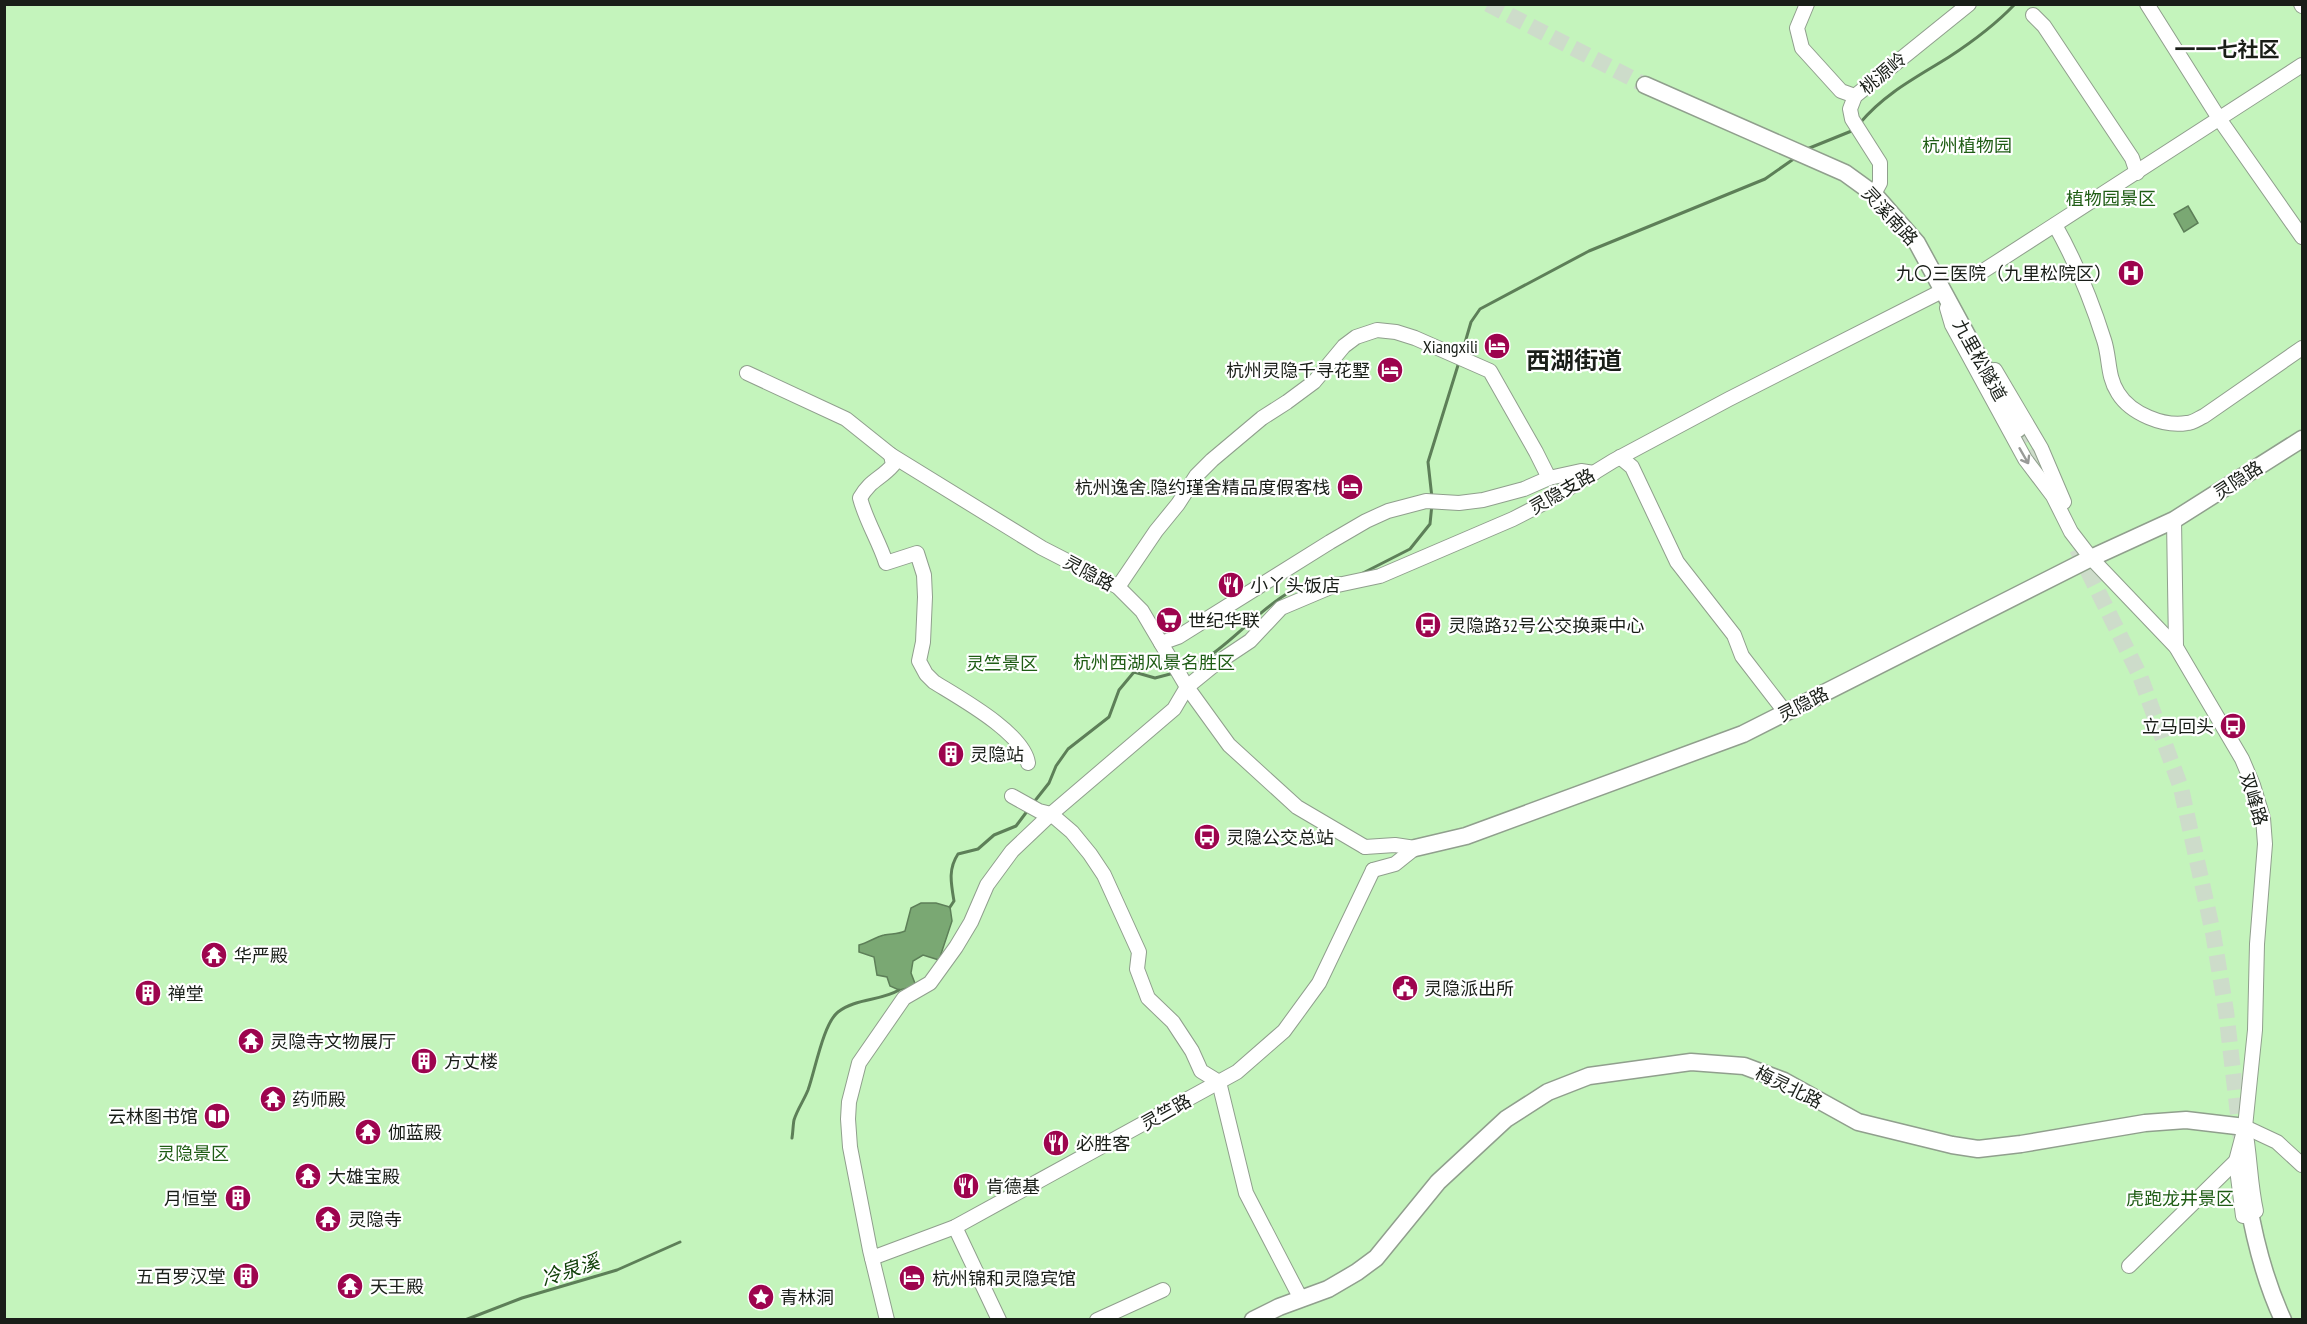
<svg xmlns="http://www.w3.org/2000/svg" width="2307" height="1324" viewBox="0 0 2307 1324" font-family="'PT Sans Narrow','Noto Sans SC',sans-serif">
  <rect width="100%" height="100%" fill="#edfdea"/>
  <!-- green -->
  <polygon fill="#c4f4bc" points="5,5 2302,5 2302,1319 5,1320"/>
  <!-- water -->
  <g fill="#7aa873" stroke="#5d7f58" stroke-width="1.5">
    <polygon points="2188,206 2198,223 2184,232 2174,214"/>
    <path d="M921,903H936L950,907L952,921L939,960L923,955L913,961L911,973L916,986L899,990L890,986L887,977L877,975L874,957L859,952V945C868,943 875,937 884,935C891,933 897,935 905,931L911,908Z"/>
  </g>
  <g fill="none" stroke-linecap="round" stroke-linejoin="round">
    <!-- stream -->
    <g stroke="#5d7f58" stroke-width="3">
      <path d="M1860,123C1885,93 1917,77 1949,57C1972,42 1996,24 2015,4"/>
      <polyline points="1807,149 1854,130"/>
      <polyline points="1462,353 1471,322 1480,309 1589,251 1765,179 1795,158"/>
      <polyline points="1432,498 1428,462 1459,362"/>
      <polyline points="1361,574 1410,549 1430,524 1432,504"/>
      <path d="M1183,670C1191,666 1200,662 1208,657C1251,628 1281,579 1340,578"/>
      <polyline points="1034,802 1049,783 1056,766 1068,749 1109,717 1119,690 1134,672 1155,678 1174,673"/>
      <path d="M950,907L954,901C951,883 948,869 958,854L978,849L994,835L1016,826L1028,810"/>
      <path d="M792,1138C793,1132 793,1125 794,1120C797,1110 804,1100 808,1090C815,1071 823,1024 838,1012C856,998 881,1001 899,990"/>
      <polyline points="465,1320 522,1298 617,1270 680,1242"/>
    </g>
    <!-- major-tunnel -->
    <g stroke="#cddcca" stroke-width="16" stroke-dasharray="16 8" stroke-linecap="butt">
      <polyline points="1488,4 1645,85"/>
      <polyline points="2018,429 2037,469"/>
      <polyline points="2077,549 2140,676 2181,788 2213,933 2226,1011 2241,1140"/>
    </g>
    <defs>
      <g id="minor">
        <polyline points="1807,4 1797,28 1802,48 1841,91 1855,96"/>
        <polyline points="2147,4 2220,120 2302,237"/>
        <polyline points="2301,4 2302,6"/>
        <polyline points="2033,15 2044,26 2132,158 2137,173"/>
        <polyline points="1874,194 1880,183 1880,163 1852,119 1850,109 1855,96 1969,4"/>
        <path d="M2055,225C2076,262 2091,299 2104,340C2110,358 2107,376 2118,393C2131,414 2164,427 2187,423C2193,423 2199,418 2204,416L2302,348"/>
        <polyline points="1980,273 2302,65"/>
        <polyline points="1947,308 1952,325 2025,459 2053,496 2071,532 2091,558 2176,647 2242,759 2253,785 2263,818 2265,844 2257,944 2255,1030 2245,1127 2236,1161 2243,1216"/>
        <polyline points="1995,370 2041,448 2064,502"/>
        <polyline points="747,373 846,419 891,455 1042,548 1118,587 1142,611 1187,687 1229,745 1297,807 1365,847"/>
        <path d="M891,455L893,465C881,479 870,480 860,498C866,521 879,541 886,563L917,553L924,575L925,597L923,642L919,661L926,674L934,682C958,697 1024,733 1028,763"/>
        <polyline points="1620,457 1632,467 1677,562 1734,635 1742,656 1786,713"/>
        <polyline points="2174,520 2176,647"/>
        <polyline points="1118,587 1156,531 1178,504 1196,476 1212,460 1262,418 1287,402 1314,382 1344,346 1356,337 1377,330 1396,332 1415,338 1490,371 1536,452 1549,478 1581,471 1594,473"/>
        <polyline points="1161,643 1178,637 1330,542 1366,521 1388,511 1426,501 1459,503 1483,500 1524,489 1549,478"/>
        <polyline points="1012,796 1039,811 1051,814 1072,832 1090,854 1104,875 1139,952 1137,969 1148,998 1173,1022 1192,1051 1201,1071 1219,1082 1246,1193 1301,1299"/>
        <polyline points="1365,847 1395,845 1415,848"/>
        <polyline points="1373,870 1395,864 1415,848"/>
        <polyline points="2245,1127 2277,1142 2302,1165"/>
        <path d="M2245,1129C2250,1156 2250,1184 2256,1211"/>
        <polyline points="955,1227 999,1320"/>
        <polyline points="872,1258 955,1227 1237,1072 1284,1031 1319,983 1373,870"/>
        <polyline points="2129,1266 2236,1161"/>
        <polyline points="887,1320 870,1250 850,1147 848,1119 849,1102 859,1063 904,998 930,983 956,947 971,922 987,885 1012,851 1051,814 1174,709 1187,687 1214,665 1250,641 1281,608 1333,586 1380,576 1513,519 1548,501 1613,461 1729,399 1942,291"/>
        <polyline points="1097,1320 1163,1290"/>
      </g>
      <g id="major">
        <polyline points="1645,85 1845,173 1874,194 1917,243 2018,429"/>
        <polyline points="1415,848 1466,836 1743,734 2091,558 2174,520 2302,439"/>
        <path d="M2248,1201C2255,1242 2265,1281 2283,1320"/>
        <polyline points="1253,1320 1279,1307 1328,1289 1357,1272 1376,1258 1438,1182 1506,1119 1548,1092 1589,1076 1691,1062 1744,1066 1784,1081 1858,1122 1952,1145 1978,1149 2021,1144 2145,1123 2186,1120 2245,1127"/>
      </g>
    </defs>
    <!-- minor casing -->
    <use href="#minor" stroke="#909f8d" stroke-width="16"/>
    <!-- major casing -->
    <use href="#major" stroke="#909f8d" stroke-width="19"/>
    <!-- minor -->
    <use href="#minor" stroke="#fff" stroke-width="14"/>
    <!-- major -->
    <use href="#major" stroke="#fff" stroke-width="16"/>
  </g>
  <!-- one-way arrows -->
  <defs><path id="oneway-shaft" d="M-6 0H5M1.5-3L5.5 0L1.5 3" fill="none" stroke-width="1.6" stroke-linecap="round" stroke-linejoin="round" transform="scale(1.5)"/></defs>
  <use stroke="#989a97" href="#oneway-shaft" transform="translate(2024 456) rotate(60)"/>
  <!-- icons -->
  <defs>
    <symbol id="hospital-disc" viewBox="-11 -11 22 22"><circle r="9.5" fill="#9d044e" stroke="#fff"/><path d="M-5-5h3v3.5h4V-5h3V5h-3V1.5h-4V5h-3Z" fill="#fff"/></symbol>
    <symbol id="hotel-disc" viewBox="-11 -11 22 22"><circle r="9.5" fill="#9d044e" stroke="#fff"/><path d="M-6-4.5h1.5V1H6V5H4.5V3h-9V5H-6ZM-4 0a1.8 1.8 0 1 1 3.6 0ZM.5 0V-2.5h3Q6-2.5 6 0Z" fill="#fff"/></symbol>
    <symbol id="restaurant-disc" viewBox="-11 -11 22 22"><circle r="9.5" fill="#9d044e" stroke="#fff"/><path d="M-5-6h1v4h1v-4h1v4h1v-4h1v5L-1.5 .5V6h-2V.5L-5-1ZM5-6V6H3V1.5H1.5Q1.5-4 5-6Z" fill="#fff"/></symbol>
    <symbol id="supermarket-disc" viewBox="-11 -11 22 22"><circle r="9.5" fill="#9d044e" stroke="#fff"/><path d="M-6-5.5h2.5l.6 2H6L4.5 2H-2.5L-4.4-4H-6ZM-1.5 3.2a1.3 1.3 0 1 0 .1 0ZM3 3.2a1.3 1.3 0 1 0 .1 0Z" fill="#fff"/></symbol>
    <symbol id="bus-disc" viewBox="-11 -11 22 22"><circle r="9.5" fill="#9d044e" stroke="#fff"/><path d="M-5-6H5V4H4V6H2V4H-2V6H-4V4H-5ZM-3.5-4V0h7V-4ZM-3.5 1.2v1.5H-2V1.2ZM2 1.2v1.5H3.5V1.2Z" fill="#fff"/></symbol>
    <symbol id="building-disc" viewBox="-11 -11 22 22"><circle r="9.5" fill="#9d044e" stroke="#fff"/><path d="M-4-6H4V6H1V3H-1V6H-4ZM-2.5-4.3h1.7v1.8h-1.7ZM.8-4.3h1.7v1.8H.8ZM-2.5-1h1.7V.8h-1.7ZM.8-1h1.7V.8H.8Z" fill="#fff"/></symbol>
    <symbol id="temple-disc" viewBox="-11 -11 22 22"><circle r="9.5" fill="#9d044e" stroke="#fff"/><path d="M0-6L5-2H3V0L6.5 2.5H4V6H1.5V3h-3V6H-4V2.5H-6.5L-3 0V-2H-5Z" fill="#fff"/></symbol>
    <symbol id="civic-disc" viewBox="-11 -11 22 22"><circle r="9.5" fill="#9d044e" stroke="#fff"/><path d="M-.6-6.5H3V-4.5H.6V-3L4-1V1h2V6H-6V1h2V-1L-.6-3ZM-1.2 2.5V6h2.4V2.5Z" fill="#fff"/></symbol>
    <symbol id="library-disc" viewBox="-11 -11 22 22"><circle r="9.5" fill="#9d044e" stroke="#fff"/><path d="M-6-4Q-3-5.5-.7-3.5V5Q-3 3-6 4ZM6-4Q3-5.5 .7-3.5V5Q3 3 6 4Z" fill="#fff"/></symbol>
    <symbol id="sight-disc" viewBox="-11 -11 22 22"><circle r="9.5" fill="#9d044e" stroke="#fff"/><path d="M0-6L1.8-2.2L6-1.7L2.9 1.2L3.7 5.4L0 3.3L-3.7 5.4L-2.9 1.2L-6-1.7L-1.8-2.2Z" fill="#fff"/></symbol>
  </defs>
  <g fill-rule="evenodd">
    <use href="#hospital-disc" x="2116" y="258" width="30" height="30"/>
    <use href="#hotel-disc" x="1482" y="331" width="30" height="30"/>
    <use href="#hotel-disc" x="1375" y="355" width="30" height="30"/>
    <use href="#hotel-disc" x="1335" y="472" width="30" height="30"/>
    <use href="#restaurant-disc" x="1216" y="570" width="30" height="30"/>
    <use href="#supermarket-disc" x="1154" y="605" width="30" height="30"/>
    <use href="#bus-disc" x="1413" y="610" width="30" height="30"/>
    <use href="#bus-disc" x="2218" y="711" width="30" height="30"/>
    <use href="#building-disc" x="936" y="739" width="30" height="30"/>
    <use href="#bus-disc" x="1192" y="822" width="30" height="30"/>
    <use href="#temple-disc" x="199" y="940" width="30" height="30"/>
    <use href="#civic-disc" x="1390" y="973" width="30" height="30"/>
    <use href="#building-disc" x="133" y="978" width="30" height="30"/>
    <use href="#temple-disc" x="236" y="1026" width="30" height="30"/>
    <use href="#building-disc" x="409" y="1046" width="30" height="30"/>
    <use href="#temple-disc" x="258" y="1084" width="30" height="30"/>
    <use href="#library-disc" x="202" y="1101" width="30" height="30"/>
    <use href="#temple-disc" x="353" y="1117" width="30" height="30"/>
    <use href="#restaurant-disc" x="1041" y="1128" width="30" height="30"/>
    <use href="#temple-disc" x="293" y="1161" width="30" height="30"/>
    <use href="#restaurant-disc" x="951" y="1171" width="30" height="30"/>
    <use href="#building-disc" x="223" y="1183" width="30" height="30"/>
    <use href="#temple-disc" x="313" y="1204" width="30" height="30"/>
    <use href="#building-disc" x="231" y="1261" width="30" height="30"/>
    <use href="#hotel-disc" x="897" y="1263" width="30" height="30"/>
    <use href="#temple-disc" x="335" y="1271" width="30" height="30"/>
    <use href="#sight-disc" x="746" y="1282" width="30" height="30"/>
  </g>
  <g text-anchor="middle" dominant-baseline="central" stroke-width="4.5" stroke-linejoin="round" paint-order="stroke">
    <!-- street labels -->
    <g font-size="18" fill="#191e18" stroke="#fff">
      <text transform="translate(1883 73) rotate(-40)">桃源岭</text>
      <text transform="translate(1890 216) rotate(47)">灵溪南路</text>
      <text transform="translate(1980 360) rotate(61)">九里松隧道</text>
      <text transform="translate(2238 480) rotate(-33)">灵隐路</text>
      <text transform="translate(1562 491) rotate(-30)">灵隐支路</text>
      <text transform="translate(1089 573) rotate(28)">灵隐路</text>
      <text transform="translate(1803 704) rotate(-27)">灵隐路</text>
      <text transform="translate(2254 799) rotate(73)">双峰路</text>
      <text transform="translate(1789 1087) rotate(26)">梅灵北路</text>
      <text transform="translate(1166 1112) rotate(-29)">灵竺路</text>
    </g>
    <!-- park labels -->
    <g font-size="18" fill="#1f5d15" stroke="#fff">
      <text x="1967" y="145">杭州植物园</text>
      <text x="2111" y="198">植物园景区</text>
      <text x="1154" y="662">杭州西湖风景名胜区</text>
      <text x="1002" y="663">灵竺景区</text>
      <text x="193" y="1153">灵隐景区</text>
      <text x="2180" y="1198">虎跑龙井景区</text>
    </g>
    <!-- poi labels -->
    <g font-size="18" fill="#191e18" stroke="#fff" text-anchor="start">
      <text x="2112" y="273" text-anchor="end">九〇三医院（九里松院区）</text>
      <text x="1478" y="346" text-anchor="end">Xiangxili</text>
      <text x="1370" y="370" text-anchor="end">杭州灵隐千寻花墅</text>
      <text x="1330" y="487" text-anchor="end">杭州逸舍.隐约瑾舍精品度假客栈</text>
      <text x="1250" y="585">小丫头饭店</text>
      <text x="1188" y="620">世纪华联</text>
      <text x="1448" y="625">灵隐路32号公交换乘中心</text>
      <text x="2214" y="726" text-anchor="end">立马回头</text>
      <text x="970" y="754">灵隐站</text>
      <text x="1226" y="837">灵隐公交总站</text>
      <text x="234" y="955">华严殿</text>
      <text x="1424" y="988">灵隐派出所</text>
      <text x="168" y="993">禅堂</text>
      <text x="270" y="1041">灵隐寺文物展厅</text>
      <text x="444" y="1061">方丈楼</text>
      <text x="292" y="1099">药师殿</text>
      <text x="198" y="1116" text-anchor="end">云林图书馆</text>
      <text x="388" y="1132">伽蓝殿</text>
      <text x="1076" y="1143">必胜客</text>
      <text x="328" y="1176">大雄宝殿</text>
      <text x="986" y="1186">肯德基</text>
      <text x="218" y="1198" text-anchor="end">月恒堂</text>
      <text x="348" y="1219">灵隐寺</text>
      <text x="226" y="1276" text-anchor="end">五百罗汉堂</text>
      <text x="932" y="1278">杭州锦和灵隐宾馆</text>
      <text x="370" y="1286">天王殿</text>
      <text x="780" y="1297">青林洞</text>
    </g>
    <!-- water labels -->
    <g font-size="20" font-style="italic" fill="#0f3f07" stroke="#fff">
      <text transform="translate(570 1270) rotate(-18)">冷泉溪</text>
    </g>
    <!-- quarter labels -->
    <g font-size="21" font-weight="bold" fill="#191e18" stroke="#fff">
      <text x="2227" y="49">一一七社区</text>
    </g>
    <!-- district labels -->
    <g font-size="24" font-weight="bold" fill="#191e18" stroke="#fff">
      <text x="1574" y="360">西湖街道</text>
    </g>
  </g>
  <!-- border -->
  <rect width="2307" height="1324" fill="none" stroke="#191e18" stroke-width="12"/>
</svg>
